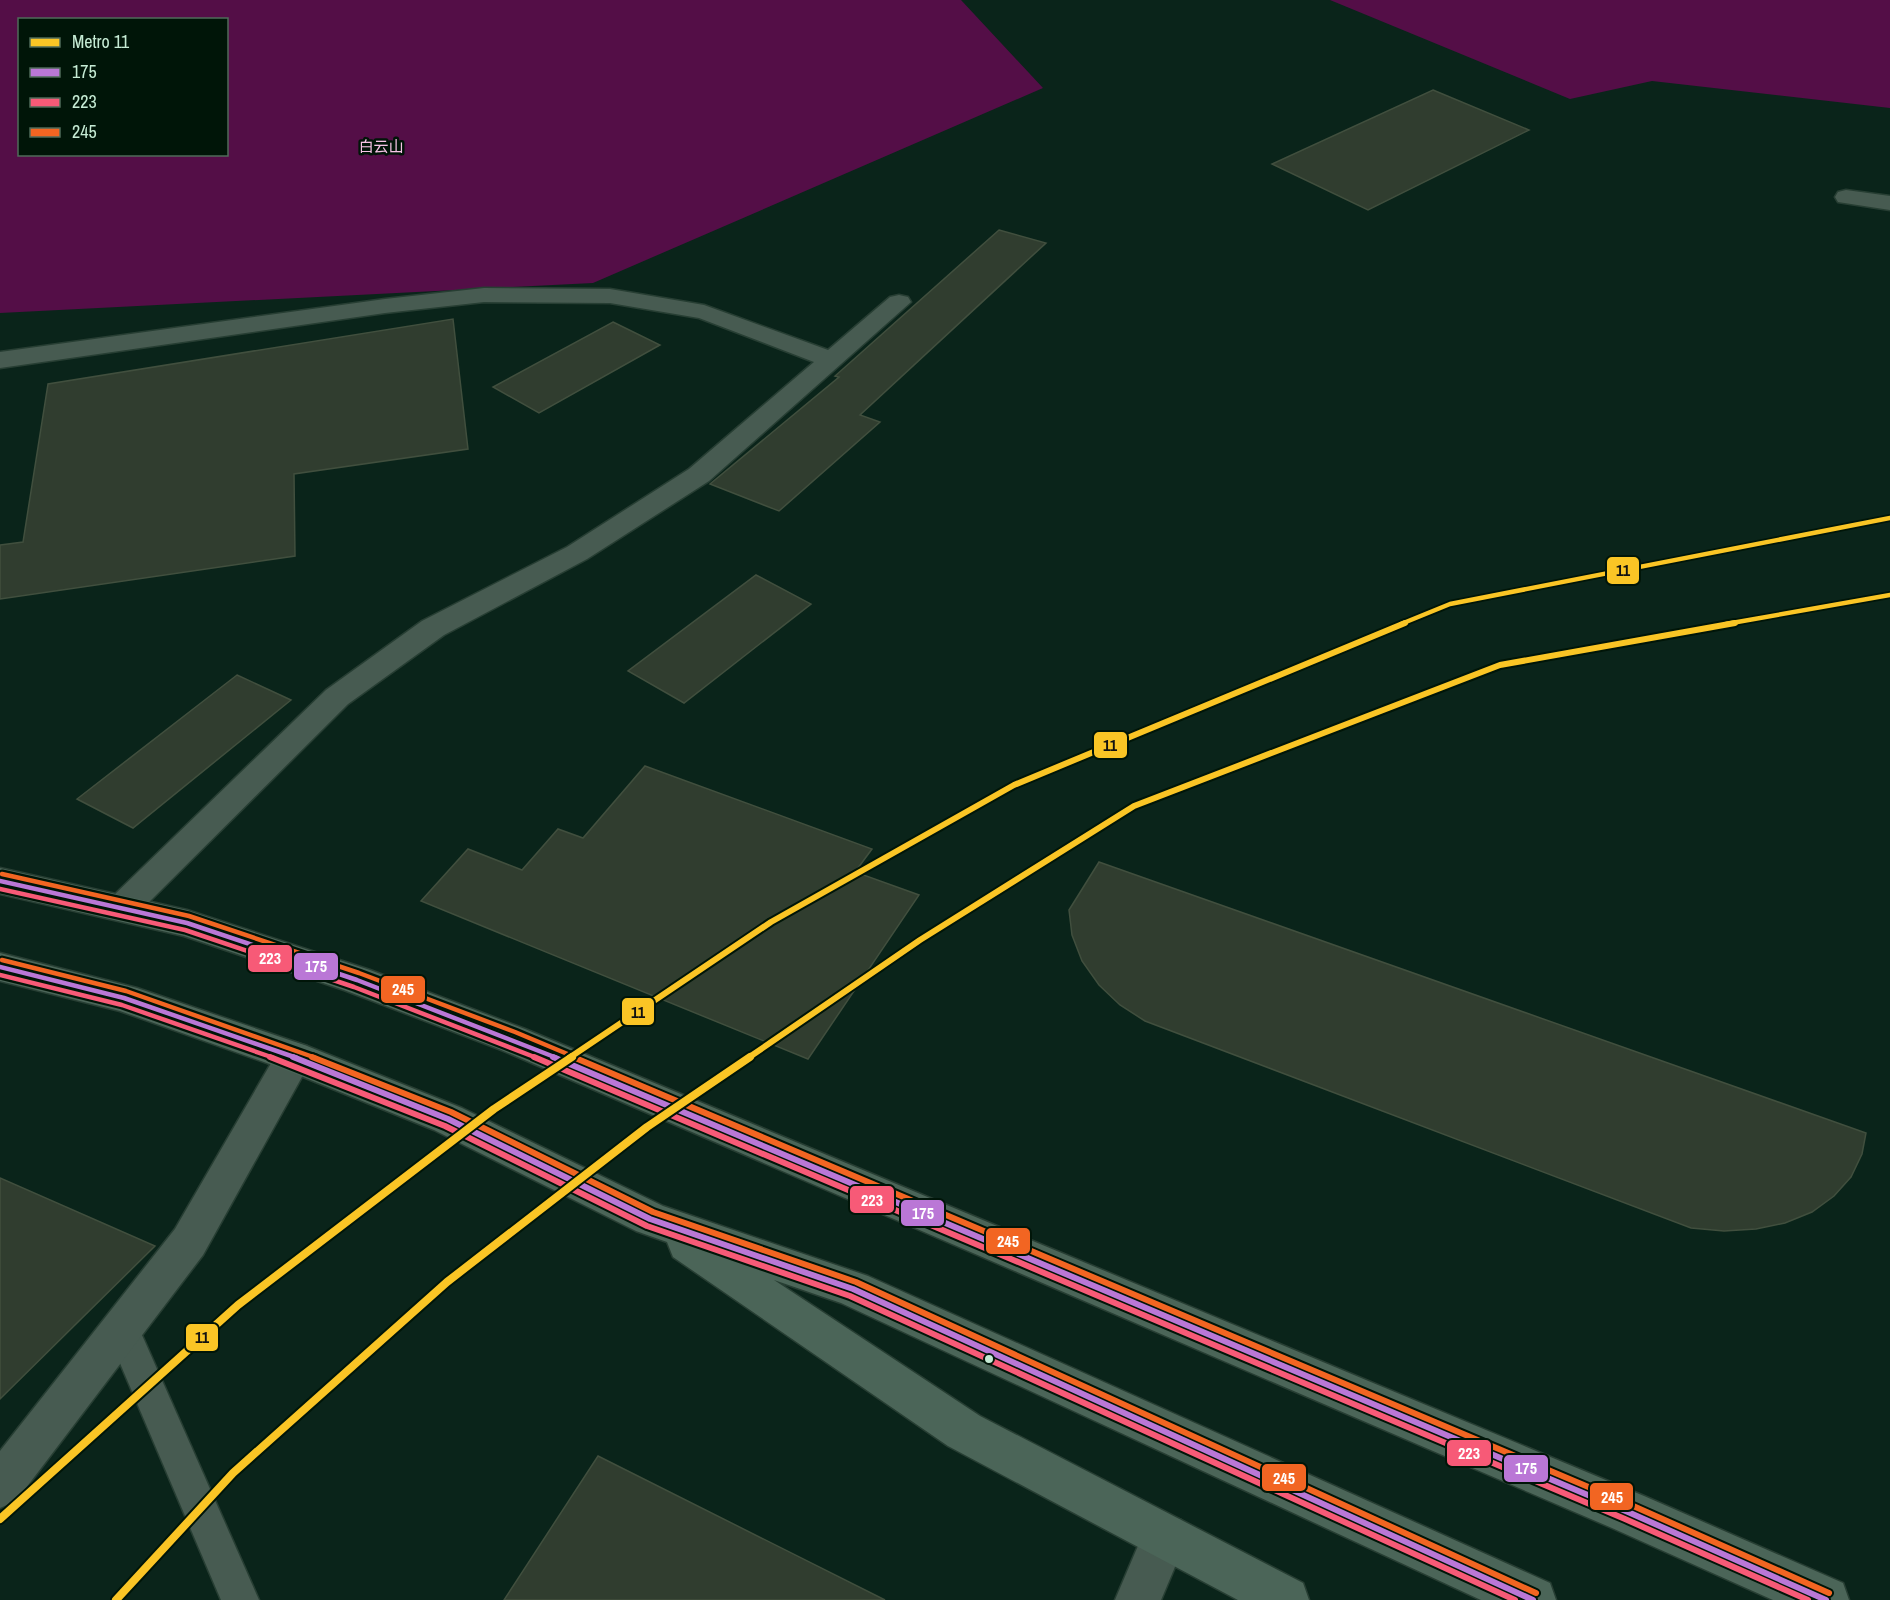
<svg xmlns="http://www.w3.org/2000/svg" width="1890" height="1600" viewBox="0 0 1890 1600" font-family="'Archivo Narrow','Noto Sans SC',sans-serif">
  <rect width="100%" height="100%" fill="#0a241a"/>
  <!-- green -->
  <g fill="#540e47" fill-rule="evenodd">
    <path d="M0,0H961L1043,88L593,283L0,313ZM20,20H226V154H20Z"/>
    <polygon points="1330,0 1890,0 1890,108 1652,81 1570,99"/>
  </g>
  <!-- building -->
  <g fill="#303d2f" stroke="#414f3e" stroke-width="1.5">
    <polygon points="1433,90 1529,130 1368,210 1272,164"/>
    <polygon points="999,230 1046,243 860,415 880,422 779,511 710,484 839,377 835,376"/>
    <polygon points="453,319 468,449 294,474 295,556 0,599 0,545 23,542 48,384"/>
    <polygon points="613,322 660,345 539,413 493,387"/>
    <polygon points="756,575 811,604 684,703 628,671"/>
    <polygon points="237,675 291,700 133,828 77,799"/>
    <polygon points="645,766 872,849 855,872 919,895 808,1059 421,901 468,849 522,870 558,829 583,838"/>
    <polygon points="1099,862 1866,1133 1862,1154 1851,1177 1834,1196 1812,1212 1785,1223 1756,1229 1724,1231 1691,1228 1145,1021 1120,1005 1099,985 1082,961 1072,935 1069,910"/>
    <polygon points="0,1178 155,1246 0,1399"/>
    <polygon points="598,1456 885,1600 504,1600"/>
  </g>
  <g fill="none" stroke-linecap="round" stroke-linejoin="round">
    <defs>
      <polygon id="lane" points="122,1312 134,1317 259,1600 221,1600 105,1328 110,1317"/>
      <g id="street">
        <polygon points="1846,190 1890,196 1890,210 1838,202 1835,197 1838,192"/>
        <polygon points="484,288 610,289 704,305 828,350 890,297 899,295 908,297 911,302 709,481 587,559 444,635 348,704 134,917 122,921 110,917 105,908 110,899 326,690 422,621 567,547 689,469 814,362 699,318 610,303 484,302 385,313 0,368 0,352 385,299"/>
        <polygon points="294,1042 307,1046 313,1057 203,1255 16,1501 0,1508 0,1451 175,1229 281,1046"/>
        <polygon points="1165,1514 1181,1520 1188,1536 1161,1600 1115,1600 1149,1520"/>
      </g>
      <g id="primary">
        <polygon points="0,868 187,910 370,970 525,1029 1644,1496 1843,1583 1849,1600 1773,1600 1612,1528 499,1049 344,990 184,936 0,894"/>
        <polygon points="0,953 137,988 307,1046 462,1108 663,1206 868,1276 1550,1583 1556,1600 1481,1600 841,1303 774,1280 980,1416 1303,1583 1309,1600 1238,1600 948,1446 673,1257 667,1242 636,1231 434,1130 281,1068 120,1011 0,981"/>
      </g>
    </defs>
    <!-- lane casing -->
    <use href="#lane" stroke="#273e33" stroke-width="3"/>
    <!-- street casing -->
    <use href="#street" stroke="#273e33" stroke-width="3"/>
    <!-- primary casing -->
    <use href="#primary" stroke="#273e33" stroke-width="3"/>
    <!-- lane -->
    <use href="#lane" fill="#475b51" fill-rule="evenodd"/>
    <!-- street -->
    <use href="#street" fill="#475b51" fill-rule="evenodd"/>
    <!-- primary -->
    <use href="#primary" fill="#4b6558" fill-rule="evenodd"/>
    <defs>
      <g id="bus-1-far1">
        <polyline points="0,881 187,923 357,980 557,1058"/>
        <polyline points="0,967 124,998 297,1058"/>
      </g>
      <g id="bus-1">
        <polyline points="293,1057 448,1119 650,1219 853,1289 1533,1600"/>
        <polyline points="553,1057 1628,1512 1826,1600"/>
      </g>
      <g id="bus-2-far1">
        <polyline points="0,889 185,930 354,987 537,1058"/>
        <polyline points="0,975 122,1005 274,1058"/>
      </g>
      <g id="bus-2">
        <polyline points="270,1057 445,1126 647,1226 850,1296 1515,1600"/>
        <polyline points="534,1057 1625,1519 1808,1600"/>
      </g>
      <g id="bus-3-far1">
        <polyline points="2,874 189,916 359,973 515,1032 577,1058"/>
        <polyline points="2,960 126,991 316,1058"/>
      </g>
      <g id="bus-3">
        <polyline points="312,1057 451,1112 653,1212 856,1282 1536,1593"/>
        <polyline points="573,1057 1631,1505 1829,1593"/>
      </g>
    </defs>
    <!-- bus-1-far1 casing -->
    <use href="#bus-1-far1" stroke="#001508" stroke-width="9"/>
    <!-- bus-1 casing -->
    <use href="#bus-1" stroke="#001508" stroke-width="10"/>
    <!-- bus-2-far1 casing -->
    <use href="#bus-2-far1" stroke="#001508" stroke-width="9"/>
    <!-- bus-2 casing -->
    <use href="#bus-2" stroke="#001508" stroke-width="10"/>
    <!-- bus-3-far1 casing -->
    <use href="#bus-3-far1" stroke="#001508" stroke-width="9"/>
    <!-- bus-3 casing -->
    <use href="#bus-3" stroke="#001508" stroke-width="10"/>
    <!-- bus-1-far1 -->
    <use href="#bus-1-far1" stroke="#ba77d6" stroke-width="4.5"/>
    <!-- bus-1 -->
    <use href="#bus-1" stroke="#ba77d6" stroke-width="6"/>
    <!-- bus-2-far1 -->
    <use href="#bus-2-far1" stroke="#f75a77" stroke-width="4.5"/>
    <!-- bus-2 -->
    <use href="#bus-2" stroke="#f75a77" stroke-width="6"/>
    <!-- bus-3-far1 -->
    <use href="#bus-3-far1" stroke="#f26522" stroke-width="4.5"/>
    <!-- bus-3 -->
    <use href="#bus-3" stroke="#f26522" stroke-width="6"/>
    <defs>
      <g id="metro-1-far2">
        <polyline points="1401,624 1450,604 1890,518"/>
        <polyline points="1726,624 1890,595"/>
      </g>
      <g id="metro-1-far1">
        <polyline points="569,1058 771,922 1014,785 1405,623"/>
        <polyline points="748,1058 920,940 1134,806 1500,665 1735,623"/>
      </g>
      <g id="metro-1">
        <polyline points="0,1519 238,1305 494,1109 572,1057"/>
        <polyline points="116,1600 233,1473 447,1282 647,1127 750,1057"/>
      </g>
    </defs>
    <!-- metro-1-far2 casing -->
    <use href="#metro-1-far2" stroke="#001508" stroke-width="8"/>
    <!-- metro-1-far1 casing -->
    <use href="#metro-1-far1" stroke="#001508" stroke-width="10"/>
    <!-- metro-1 casing -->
    <use href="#metro-1" stroke="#001508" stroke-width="12"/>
    <!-- metro-1-far2 -->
    <use href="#metro-1-far2" stroke="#fac525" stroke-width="4.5"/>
    <!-- metro-1-far1 -->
    <use href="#metro-1-far1" stroke="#fac525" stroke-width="6"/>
    <!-- metro-1 -->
    <use href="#metro-1" stroke="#fac525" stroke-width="8"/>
  </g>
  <!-- markers -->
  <circle fill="#c5ebd4" stroke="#001508" stroke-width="2" cx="989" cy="1359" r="5"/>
  <g text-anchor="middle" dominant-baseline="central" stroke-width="5" stroke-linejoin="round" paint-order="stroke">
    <!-- far-park labels -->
    <g font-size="15" fill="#f6c3e6" stroke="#001508">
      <text x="381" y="146">白云山</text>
    </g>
  </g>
  <g stroke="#001508" stroke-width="2">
    <rect x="1606" y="556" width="34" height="29" rx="6" fill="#fac525"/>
    <rect x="1093" y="731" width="35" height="28" rx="6" fill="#fac525"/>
    <rect x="247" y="944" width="46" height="29" rx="6" fill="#f75a77"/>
    <rect x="293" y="952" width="46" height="29" rx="6" fill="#ba77d6"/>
    <rect x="380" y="975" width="46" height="29" rx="6" fill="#f26522"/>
    <rect x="621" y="997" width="34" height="29" rx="6" fill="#fac525"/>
    <rect x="849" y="1185" width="46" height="29" rx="6" fill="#f75a77"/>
    <rect x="900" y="1199" width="45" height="28" rx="6" fill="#ba77d6"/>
    <rect x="985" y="1227" width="46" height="28" rx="6" fill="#f26522"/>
    <rect x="185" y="1323" width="34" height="29" rx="6" fill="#fac525"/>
    <rect x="1446" y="1439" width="46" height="28" rx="6" fill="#f75a77"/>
    <rect x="1503" y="1454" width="46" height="29" rx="6" fill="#ba77d6"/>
    <rect x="1261" y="1463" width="46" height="29" rx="6" fill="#f26522"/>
    <rect x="1589" y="1482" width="45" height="29" rx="6" fill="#f26522"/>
  </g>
  <g font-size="16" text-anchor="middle" font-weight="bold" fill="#fff">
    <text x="270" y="964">223</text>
    <text x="316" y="972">175</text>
    <text x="403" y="995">245</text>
    <text x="872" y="1206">223</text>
    <text x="923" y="1219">175</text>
    <text x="1008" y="1247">245</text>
    <text x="1469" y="1459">223</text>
    <text x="1526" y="1474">175</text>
    <text x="1284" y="1484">245</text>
    <text x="1612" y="1503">245</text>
  </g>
  <g font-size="16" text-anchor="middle" font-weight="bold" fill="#111">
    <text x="1623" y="576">11</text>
    <text x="1110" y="751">11</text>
    <text x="638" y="1018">11</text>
    <text x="202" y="1343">11</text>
  </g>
  <!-- legend -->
  <rect x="18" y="18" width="210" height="138" fill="#001508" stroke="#4f6b5a" stroke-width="1.5"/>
  <rect x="30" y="38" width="30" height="9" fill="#fac525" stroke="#4f6b5a" stroke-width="1.5"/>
  <text x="72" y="48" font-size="18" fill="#c5ebd4">Metro 11</text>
  <rect x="30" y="68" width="30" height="9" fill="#ba77d6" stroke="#4f6b5a" stroke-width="1.5"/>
  <text x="72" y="78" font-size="18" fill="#c5ebd4">175</text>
  <rect x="30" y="98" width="30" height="9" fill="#f75a77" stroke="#4f6b5a" stroke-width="1.5"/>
  <text x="72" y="108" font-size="18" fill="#c5ebd4">223</text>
  <rect x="30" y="128" width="30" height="9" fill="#f26522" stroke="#4f6b5a" stroke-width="1.5"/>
  <text x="72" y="138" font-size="18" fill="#c5ebd4">245</text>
</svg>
